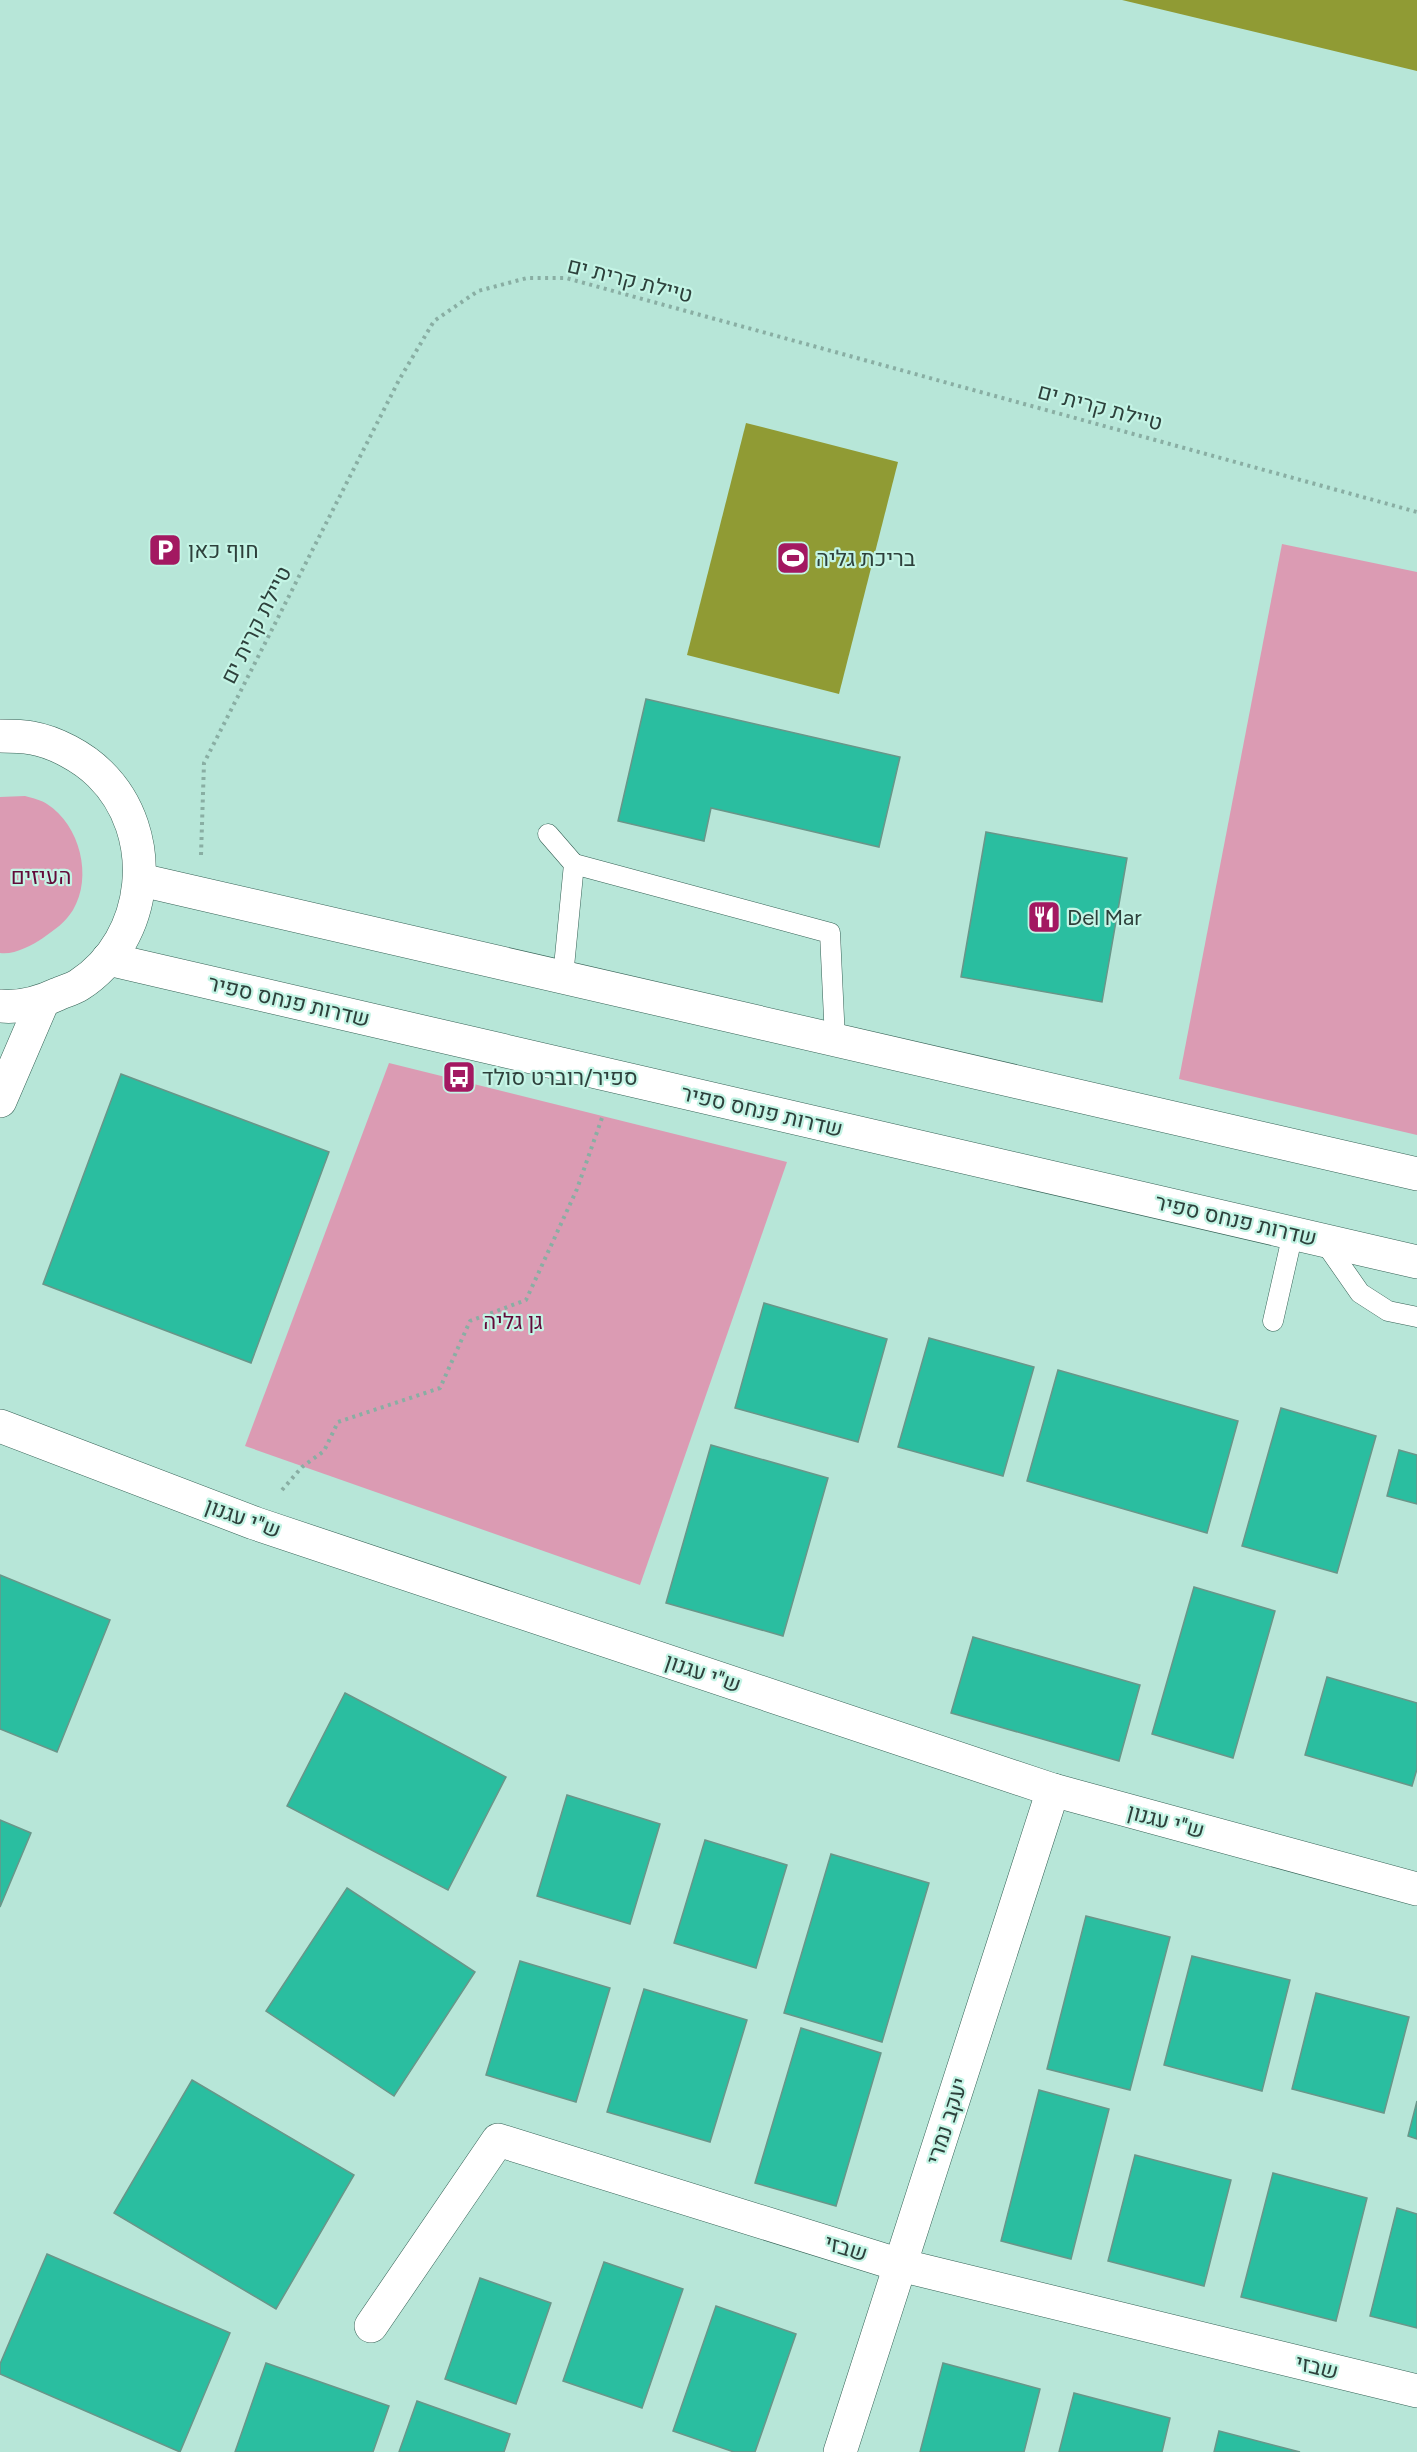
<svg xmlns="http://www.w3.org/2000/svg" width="1417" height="2452" viewBox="0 0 1417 2452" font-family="Figtree,Heebo,sans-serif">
  <rect width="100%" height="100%" fill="#b7e6d8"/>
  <!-- green -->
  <g fill="#db9bb3">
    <polygon points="1282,544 1417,572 1417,1135 1179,1079"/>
    <path d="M25,796C32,798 41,800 47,804C80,825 93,877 73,910C65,923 54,930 43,938C31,946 14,955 0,953V797Z"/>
    <polygon points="389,1063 787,1162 640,1585 245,1446"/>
  </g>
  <!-- water -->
  <g fill="#909b34">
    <polygon points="1122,0 1417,0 1417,71"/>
    <polygon points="746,423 898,462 839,694 687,655"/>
  </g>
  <!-- building -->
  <g fill="#2abea0" stroke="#699689" stroke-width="1.5">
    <polygon points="646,699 900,757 879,847 711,808 704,841 618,821"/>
    <polygon points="986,832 1127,858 1102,1002 961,977"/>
    <polygon points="121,1074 329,1152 251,1363 43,1284"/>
    <polygon points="764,1303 887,1339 858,1442 735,1408"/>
    <polygon points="929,1338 1034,1367 1003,1476 898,1447"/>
    <polygon points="1058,1370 1238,1421 1207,1533 1027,1481"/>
    <polygon points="1281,1408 1376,1436 1337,1573 1242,1546"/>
    <polygon points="711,1445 828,1478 783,1636 666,1603"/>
    <polygon points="1399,1450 1417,1455 1417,1504 1387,1496"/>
    <polygon points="0,1575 110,1620 57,1752 0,1729"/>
    <polygon points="1194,1587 1275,1611 1233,1758 1152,1734"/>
    <polygon points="973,1637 1140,1685 1119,1761 951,1713"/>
    <polygon points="1327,1677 1417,1703 1417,1769 1412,1786 1305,1755"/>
    <polygon points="345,1693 506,1777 448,1890 287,1806"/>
    <polygon points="567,1795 660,1824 630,1924 537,1896"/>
    <polygon points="0,1820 31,1833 0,1907"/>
    <polygon points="705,1840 787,1865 756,1968 674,1943"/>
    <polygon points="831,1854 929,1883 882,2042 784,2013"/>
    <polygon points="347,1888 475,1972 394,2096 266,2011"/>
    <polygon points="1086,1916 1170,1937 1130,2090 1047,2069"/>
    <polygon points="1192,1956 1290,1980 1262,2091 1164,2065"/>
    <polygon points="520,1961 610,1988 576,2102 486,2075"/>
    <polygon points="644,1989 747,2020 710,2142 607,2112"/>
    <polygon points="1316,1993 1409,2017 1384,2113 1292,2089"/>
    <polygon points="801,2028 881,2053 836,2206 755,2183"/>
    <polygon points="192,2080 354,2175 276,2309 114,2213"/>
    <polygon points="1039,2090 1109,2109 1071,2259 1001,2241"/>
    <polygon points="1417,2101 1417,2139 1408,2136"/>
    <polygon points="1135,2155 1231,2180 1204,2286 1108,2261"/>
    <polygon points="1273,2173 1367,2198 1336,2321 1241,2297"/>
    <polygon points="1397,2208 1417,2214 1417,2328 1370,2316"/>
    <polygon points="47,2254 230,2333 180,2452 0,2374 0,2364"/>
    <polygon points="604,2262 683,2289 642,2408 563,2381"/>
    <polygon points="480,2278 551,2303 516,2404 445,2379"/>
    <polygon points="716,2306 796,2334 755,2452 734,2452 673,2431"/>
    <polygon points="266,2363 389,2406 373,2452 235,2452"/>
    <polygon points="943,2363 1040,2389 1024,2452 920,2452"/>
    <polygon points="1074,2393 1170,2418 1162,2452 1059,2452"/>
    <polygon points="417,2401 510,2434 504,2452 399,2452"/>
    <polygon points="1219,2431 1300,2452 1214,2452"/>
  </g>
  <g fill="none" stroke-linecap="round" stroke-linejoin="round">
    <defs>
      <g id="service">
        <polyline points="548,834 574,864 563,977"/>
        <polyline points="574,864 830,933 835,1040"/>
        <polyline points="1323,1240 1360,1293 1388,1311 1417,1317"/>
        <polyline points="1273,1321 1293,1233"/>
      </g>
      <g id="minor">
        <polyline points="0,1426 254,1523 1053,1790 1417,1889"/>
        <polyline points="371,2326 498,2140 900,2265 1417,2391"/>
        <polyline points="840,2452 1053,1790"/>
      </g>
      <g id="tertiary">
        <path d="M0,736C10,736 22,736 32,738C55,742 83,757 100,774C160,833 150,939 79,985C73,989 64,991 58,994C41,1002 19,1008 0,1006"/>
        <polyline points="141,880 1417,1174"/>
        <polyline points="108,959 1417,1262"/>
        <polyline points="0,1101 43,1001"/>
      </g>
    </defs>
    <!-- service casing -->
    <use href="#service" stroke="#356155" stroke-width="21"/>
    <!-- minor casing -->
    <use href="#minor" stroke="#356155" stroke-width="34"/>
    <!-- tertiary casing -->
    <use href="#tertiary" stroke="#356155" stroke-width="34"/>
    <!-- path -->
    <g stroke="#89aea3" stroke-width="4" stroke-dasharray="3 4.5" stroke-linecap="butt">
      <polyline points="201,855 204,763 399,380 434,321 478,291 527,278 566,278 1417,512"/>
      <polyline points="282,1490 302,1467 324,1451 338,1422 440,1388 470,1321 526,1300 577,1189 603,1115"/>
    </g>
    <!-- service -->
    <use href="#service" stroke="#fff" stroke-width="20"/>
    <!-- minor -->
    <use href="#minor" stroke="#fff" stroke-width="33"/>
    <!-- tertiary -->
    <use href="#tertiary" stroke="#fff" stroke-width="33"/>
  </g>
  <!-- icons -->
  <defs>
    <symbol id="parking-square" viewBox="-11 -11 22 22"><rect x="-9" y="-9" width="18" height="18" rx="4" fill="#a31861" stroke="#c4f4e5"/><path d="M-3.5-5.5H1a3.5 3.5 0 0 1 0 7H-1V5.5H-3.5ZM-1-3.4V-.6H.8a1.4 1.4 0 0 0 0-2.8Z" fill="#fff"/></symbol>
    <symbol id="stadium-square" viewBox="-11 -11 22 22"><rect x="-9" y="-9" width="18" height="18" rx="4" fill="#a31861" stroke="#c4f4e5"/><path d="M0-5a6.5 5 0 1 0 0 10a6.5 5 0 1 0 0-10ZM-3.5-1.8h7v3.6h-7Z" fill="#fff"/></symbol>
    <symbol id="restaurant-square" viewBox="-11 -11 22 22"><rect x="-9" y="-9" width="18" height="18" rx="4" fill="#a31861" stroke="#c4f4e5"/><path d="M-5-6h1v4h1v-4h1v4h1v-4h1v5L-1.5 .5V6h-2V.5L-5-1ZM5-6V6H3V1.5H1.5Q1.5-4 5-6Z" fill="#fff"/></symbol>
    <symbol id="bus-square" viewBox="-11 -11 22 22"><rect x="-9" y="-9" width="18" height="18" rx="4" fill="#a31861" stroke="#c4f4e5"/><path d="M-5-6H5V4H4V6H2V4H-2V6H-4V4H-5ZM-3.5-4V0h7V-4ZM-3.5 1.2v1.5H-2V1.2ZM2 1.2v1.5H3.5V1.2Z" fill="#fff"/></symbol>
  </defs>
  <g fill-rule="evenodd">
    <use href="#parking-square" x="146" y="531" width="38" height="38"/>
    <use href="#stadium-square" x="774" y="539" width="38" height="38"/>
    <use href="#restaurant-square" x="1025" y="898" width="38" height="38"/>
    <use href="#bus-square" x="440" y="1058" width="38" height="38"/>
  </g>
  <g text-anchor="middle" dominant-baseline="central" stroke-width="4.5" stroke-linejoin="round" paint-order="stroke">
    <!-- street labels -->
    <g font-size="22" fill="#2d403b" stroke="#c4f4e5">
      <text transform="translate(630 280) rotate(14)">טיילת קרית ים</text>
      <text transform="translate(1100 407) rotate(15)">טיילת קרית ים</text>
      <text transform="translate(256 625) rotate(-63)">טיילת קרית ים</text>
      <text transform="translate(289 1001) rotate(13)">שדרות פנחס ספיר</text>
      <text transform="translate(762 1111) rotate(13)">שדרות פנחס ספיר</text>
      <text transform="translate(1236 1220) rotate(13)">שדרות פנחס ספיר</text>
      <text transform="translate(243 1518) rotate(20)">ש"י עגנון</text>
      <text transform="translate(703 1673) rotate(19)">ש"י עגנון</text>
      <text transform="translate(1166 1821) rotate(15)">ש"י עגנון</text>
      <text transform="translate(947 2121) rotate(-72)">יעקב נמרי</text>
      <text transform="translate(846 2248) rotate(17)">שבזי</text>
      <text transform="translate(1317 2367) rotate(14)">שבזי</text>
    </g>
    <!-- poi labels -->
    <g font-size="22" fill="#2d403b" stroke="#c4f4e5" text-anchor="start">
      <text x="188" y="550">חוף כאן</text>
      <text x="816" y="558">בריכת גליה</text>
      <text x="1067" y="917">Del Mar</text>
      <text x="482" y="1077">ספיר/רוברט סולד</text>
    </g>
    <!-- park labels -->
    <g font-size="22" fill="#620a39" stroke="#c4f4e5">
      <text x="41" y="876">העיזים</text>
      <text x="513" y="1321">גן גליה</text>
    </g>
  </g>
</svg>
